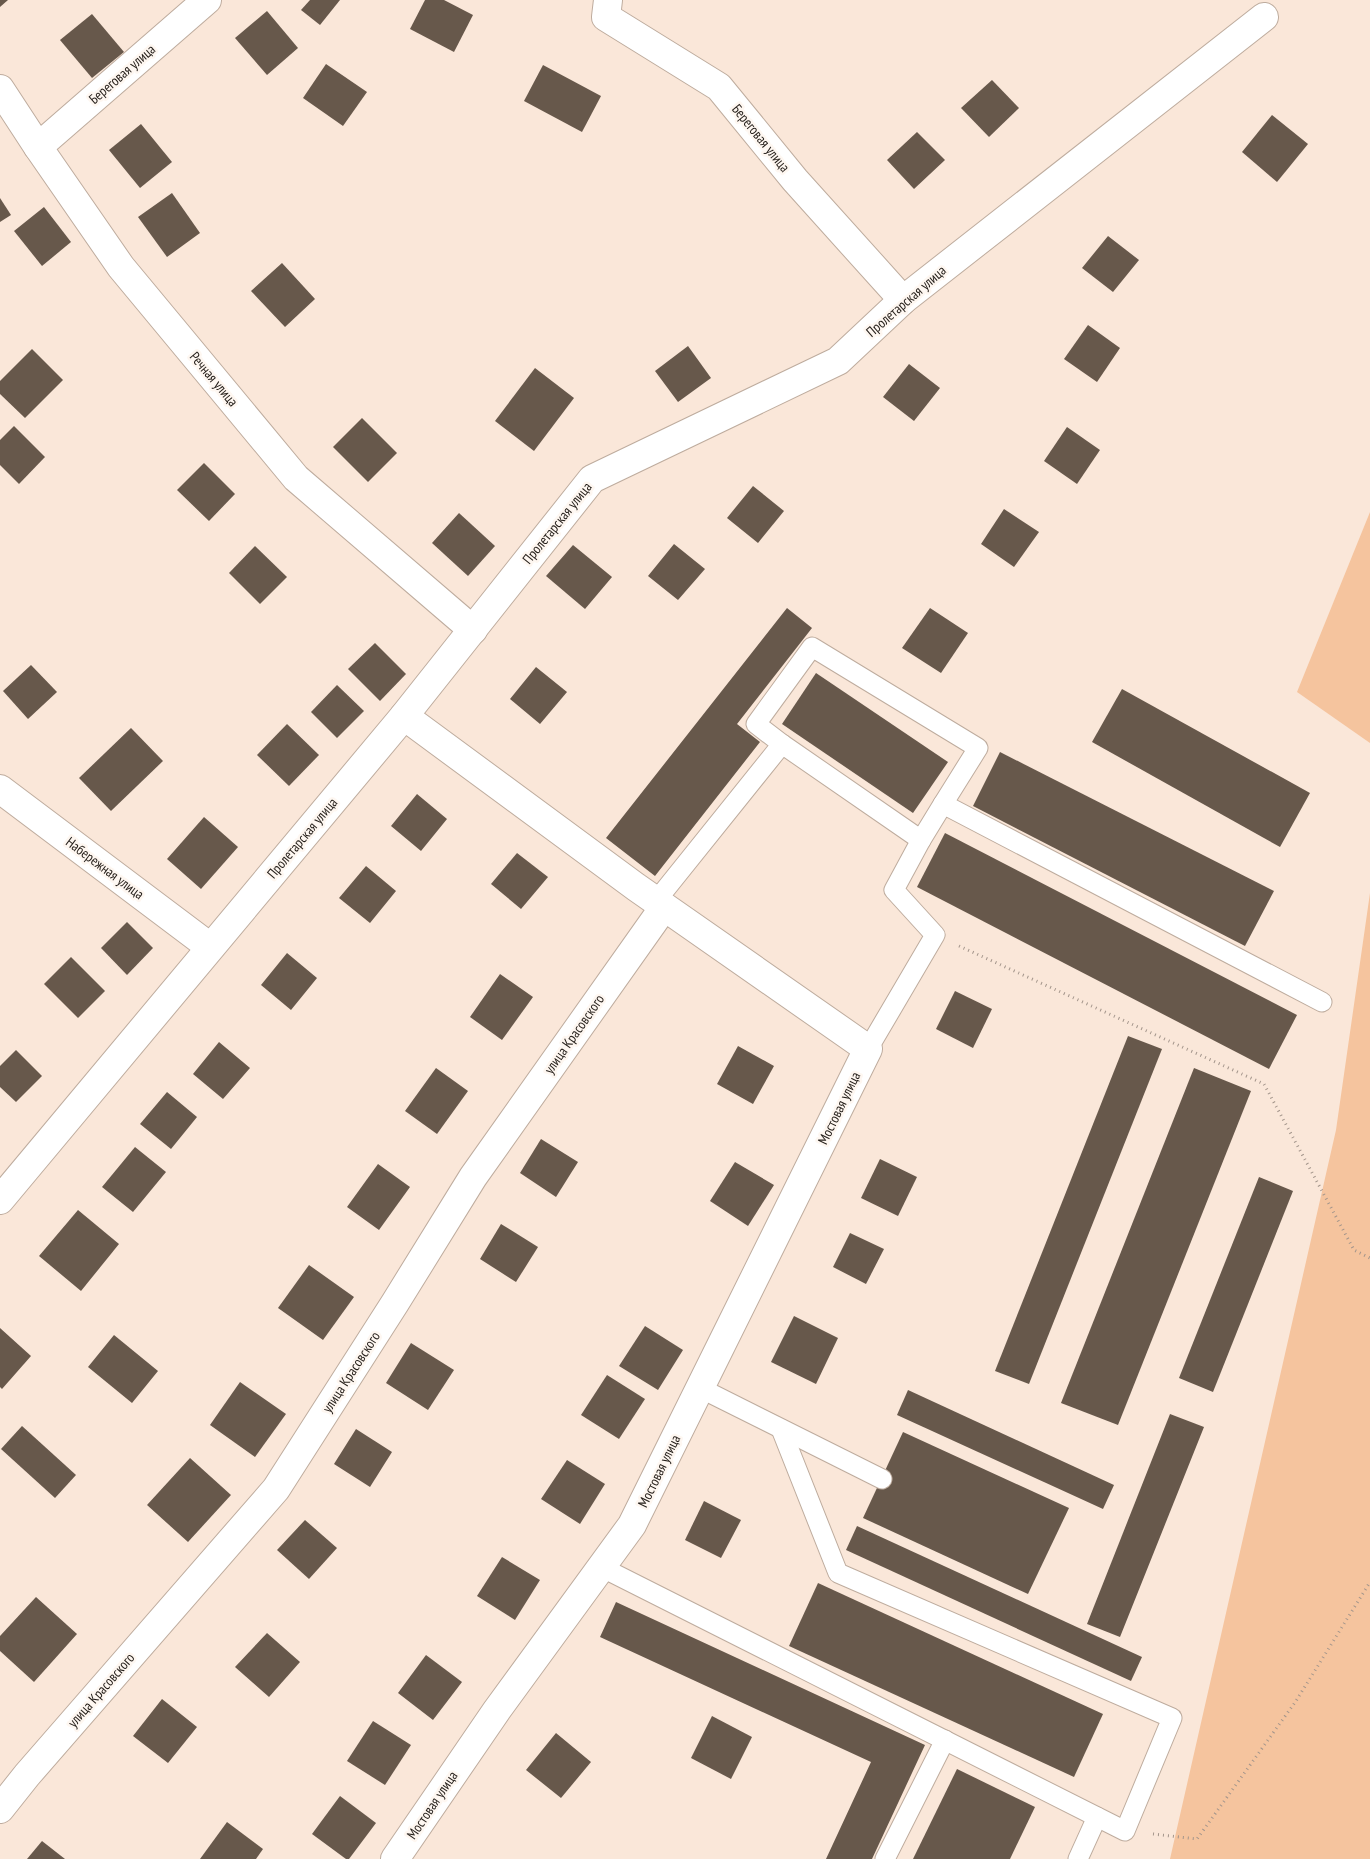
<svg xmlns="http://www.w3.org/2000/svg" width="1370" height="1859" viewBox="0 0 1370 1859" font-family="'PT Sans Narrow',sans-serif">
  <rect width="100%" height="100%" fill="#fae7d9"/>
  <!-- green -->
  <g fill="#f5c49e">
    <polygon points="1370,512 1370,743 1297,692"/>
    <polygon points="1370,893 1370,1859 1170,1859 1336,1130"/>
  </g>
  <!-- building -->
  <g fill="#67584b">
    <polygon points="0,0 8,0 0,7"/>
    <polygon points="310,0 340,0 320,25 301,10"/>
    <polygon points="425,0 444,0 473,15 454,52 410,29"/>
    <polygon points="267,11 298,48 267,75 235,38"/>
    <polygon points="92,14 124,52 92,78 60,40"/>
    <polygon points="326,64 367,92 343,126 303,98"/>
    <polygon points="543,65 601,96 582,132 524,101"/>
    <polygon points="992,80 1019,108 989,137 961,108"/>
    <polygon points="1272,115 1308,144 1277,182 1242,152"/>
    <polygon points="141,124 172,162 140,188 109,150"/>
    <polygon points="917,132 945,160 914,189 887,160"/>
    <polygon points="172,193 200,233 167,257 138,217"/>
    <polygon points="0,198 11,215 0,222"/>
    <polygon points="44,207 71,242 42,266 14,231"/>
    <polygon points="1108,236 1139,260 1113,292 1082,268"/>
    <polygon points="282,263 315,299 285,327 251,291"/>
    <polygon points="1088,325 1120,348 1097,382 1064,359"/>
    <polygon points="688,346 711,378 678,402 655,371"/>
    <polygon points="32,349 63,380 25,418 0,394 0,381"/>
    <polygon points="909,364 940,388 914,421 883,397"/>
    <polygon points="535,368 574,398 534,451 495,421"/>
    <polygon points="362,418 397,453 368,482 333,447"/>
    <polygon points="14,426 45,457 19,484 0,465 0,440"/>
    <polygon points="1067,427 1100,450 1077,484 1044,461"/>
    <polygon points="204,463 235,494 209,521 177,490"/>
    <polygon points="753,486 784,511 758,543 727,518"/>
    <polygon points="1004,509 1039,532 1014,567 981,544"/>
    <polygon points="459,513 495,546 468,576 432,543"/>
    <polygon points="674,544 705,569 678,600 648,576"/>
    <polygon points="573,545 612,577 585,609 546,576"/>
    <polygon points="255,546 287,577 260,604 229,573"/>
    <polygon points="787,608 812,628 737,724 760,742 655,876 606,838"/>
    <polygon points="930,608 968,633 941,673 902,648"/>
    <polygon points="375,643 406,674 380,701 348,669"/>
    <polygon points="31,665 57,692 28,719 3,691"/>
    <polygon points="536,667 567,692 540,724 510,699"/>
    <polygon points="816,673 948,762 913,813 782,724"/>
    <polygon points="337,685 364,711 337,738 311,712"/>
    <polygon points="1122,689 1310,793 1280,847 1092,742"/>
    <polygon points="287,724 319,755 289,786 257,755"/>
    <polygon points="131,728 163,761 111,811 79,778"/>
    <polygon points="1000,752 1274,891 1245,946 973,806"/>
    <polygon points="417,794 447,819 421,851 391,826"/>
    <polygon points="204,817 238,847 201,889 167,859"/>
    <polygon points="945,833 1297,1015 1269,1069 917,887"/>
    <polygon points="517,853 548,877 521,909 491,884"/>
    <polygon points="366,866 396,891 370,923 339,898"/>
    <polygon points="127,922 153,948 127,975 101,948"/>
    <polygon points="287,953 317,978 291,1010 261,985"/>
    <polygon points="71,957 105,991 78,1018 44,984"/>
    <polygon points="500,974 533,997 502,1040 470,1017"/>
    <polygon points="955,991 992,1009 973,1048 936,1029"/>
    <polygon points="1128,1036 1162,1049 1029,1384 995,1371"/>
    <polygon points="219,1042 250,1068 223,1099 193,1074"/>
    <polygon points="738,1046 774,1066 753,1104 717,1084"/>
    <polygon points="16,1050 42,1076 16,1102 0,1087 0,1066"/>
    <polygon points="436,1068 468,1091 437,1134 405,1111"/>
    <polygon points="1194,1068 1251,1091 1118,1425 1061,1403"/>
    <polygon points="167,1092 197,1117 171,1149 140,1124"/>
    <polygon points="541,1139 578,1162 556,1197 520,1173"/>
    <polygon points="135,1147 166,1172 133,1212 102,1187"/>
    <polygon points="880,1159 917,1177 898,1216 861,1198"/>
    <polygon points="735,1162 774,1185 748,1226 710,1201"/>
    <polygon points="378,1164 410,1187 379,1230 347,1207"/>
    <polygon points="1259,1177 1293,1191 1213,1392 1179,1378"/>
    <polygon points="78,1210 119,1244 81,1291 39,1256"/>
    <polygon points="501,1224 538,1247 516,1282 480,1259"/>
    <polygon points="850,1233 884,1249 866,1284 833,1267"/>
    <polygon points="309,1265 354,1297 323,1340 278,1308"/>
    <polygon points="794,1316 838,1338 816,1384 771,1362"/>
    <polygon points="645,1326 683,1350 658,1390 619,1366"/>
    <polygon points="0,1328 31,1356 2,1389 0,1387"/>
    <polygon points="114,1335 158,1371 132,1403 88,1367"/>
    <polygon points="411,1343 454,1370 428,1410 386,1383"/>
    <polygon points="607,1375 645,1399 619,1439 581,1415"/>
    <polygon points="240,1382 286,1414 255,1457 210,1425"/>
    <polygon points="908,1390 1114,1485 1103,1509 897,1415"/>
    <polygon points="1170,1414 1204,1427 1120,1637 1087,1624"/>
    <polygon points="22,1426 76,1475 55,1498 1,1449"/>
    <polygon points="356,1429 392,1452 370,1487 334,1464"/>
    <polygon points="903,1432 1069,1508 1028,1594 863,1518"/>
    <polygon points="190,1458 231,1495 188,1542 147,1505"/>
    <polygon points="567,1460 605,1484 580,1524 541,1499"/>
    <polygon points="704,1501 741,1520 721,1558 685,1540"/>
    <polygon points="305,1520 337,1548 309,1579 277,1550"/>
    <polygon points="857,1526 1142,1657 1131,1681 846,1550"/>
    <polygon points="502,1557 540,1580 515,1620 477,1596"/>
    <polygon points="818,1583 1103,1714 1074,1777 789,1646"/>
    <polygon points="36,1597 77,1634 34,1682 0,1651 0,1636"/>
    <polygon points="616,1602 925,1745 872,1859 826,1859 871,1762 600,1637"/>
    <polygon points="267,1633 300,1662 269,1697 235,1667"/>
    <polygon points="426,1655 462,1682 433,1720 398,1693"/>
    <polygon points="162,1699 197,1727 168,1763 133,1736"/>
    <polygon points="712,1716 752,1737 731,1779 691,1758"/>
    <polygon points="373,1721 411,1745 385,1785 347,1761"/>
    <polygon points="556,1733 591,1762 561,1798 526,1770"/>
    <polygon points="957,1769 1035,1807 1010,1859 913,1859"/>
    <polygon points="340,1796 376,1823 349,1859 346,1859 312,1834"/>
    <polygon points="227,1822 263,1849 256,1859 200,1859"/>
    <polygon points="42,1841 65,1859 27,1859"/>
  </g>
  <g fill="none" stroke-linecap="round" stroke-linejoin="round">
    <defs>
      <g id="lane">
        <polyline points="782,744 921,840 943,804 1322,1002"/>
        <polyline points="656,901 782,744 756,724 812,647 978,748 943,804"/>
        <polyline points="868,1049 935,935 894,890 921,840"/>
        <polyline points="700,1388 882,1479"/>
        <polyline points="601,1567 1125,1831 1172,1718 838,1573 781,1429"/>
        <polyline points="885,1859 945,1740"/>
        <polyline points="1078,1859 1097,1817"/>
      </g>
      <g id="street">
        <polyline points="608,0 606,17 719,87 795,180 903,300"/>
        <polyline points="0,89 38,147 121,267 296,478 473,630"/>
        <polyline points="38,147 207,0"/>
        <polyline points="0,789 210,947"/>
        <polyline points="0,1200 404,716 592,479 838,361 903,300 1264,17"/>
        <polyline points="0,1809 27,1775 276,1489 395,1303 473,1177 664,907"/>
        <polyline points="395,1859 497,1710 632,1525 868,1049 636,887 404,716"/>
      </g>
    </defs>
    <!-- lane casing -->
    <use href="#lane" stroke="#beac9e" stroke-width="21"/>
    <!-- street casing -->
    <use href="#street" stroke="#beac9e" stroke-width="30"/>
    <!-- path -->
    <g stroke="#a3958b" stroke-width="3" stroke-dasharray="1 4" stroke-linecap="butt">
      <polyline points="959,946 1264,1084 1354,1250 1370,1258"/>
      <polyline points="1153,1834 1197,1839 1296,1701 1370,1582"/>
    </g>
    <!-- lane -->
    <use href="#lane" stroke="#fff" stroke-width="19"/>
    <!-- street -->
    <use href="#street" stroke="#fff" stroke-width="28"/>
  </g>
  <g text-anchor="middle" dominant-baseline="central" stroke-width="5" stroke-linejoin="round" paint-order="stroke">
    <!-- street labels -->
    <g font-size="14" fill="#221c17" stroke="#fef7f1">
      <text transform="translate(122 74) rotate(-41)">Береговая улица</text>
      <text transform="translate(761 138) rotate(51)">Береговая улица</text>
      <text transform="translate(906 301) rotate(-41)">Пролетарская улица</text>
      <text transform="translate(214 379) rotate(50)">Речная улица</text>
      <text transform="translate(557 523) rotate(-51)">Пролетарская улица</text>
      <text transform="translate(302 838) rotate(-50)">Пролетарская улица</text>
      <text transform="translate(105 868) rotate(37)">Набережная улица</text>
      <text transform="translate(574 1034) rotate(-55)">улица Красовского</text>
      <text transform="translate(839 1108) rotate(-64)">Мостовая улица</text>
      <text transform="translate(351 1372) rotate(-57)">улица Красовского</text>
      <text transform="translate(659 1471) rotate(-64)">Мостовая улица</text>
      <text transform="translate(101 1690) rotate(-49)">улица Красовского</text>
      <text transform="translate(432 1805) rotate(-56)">Мостовая улица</text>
    </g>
  </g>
</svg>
